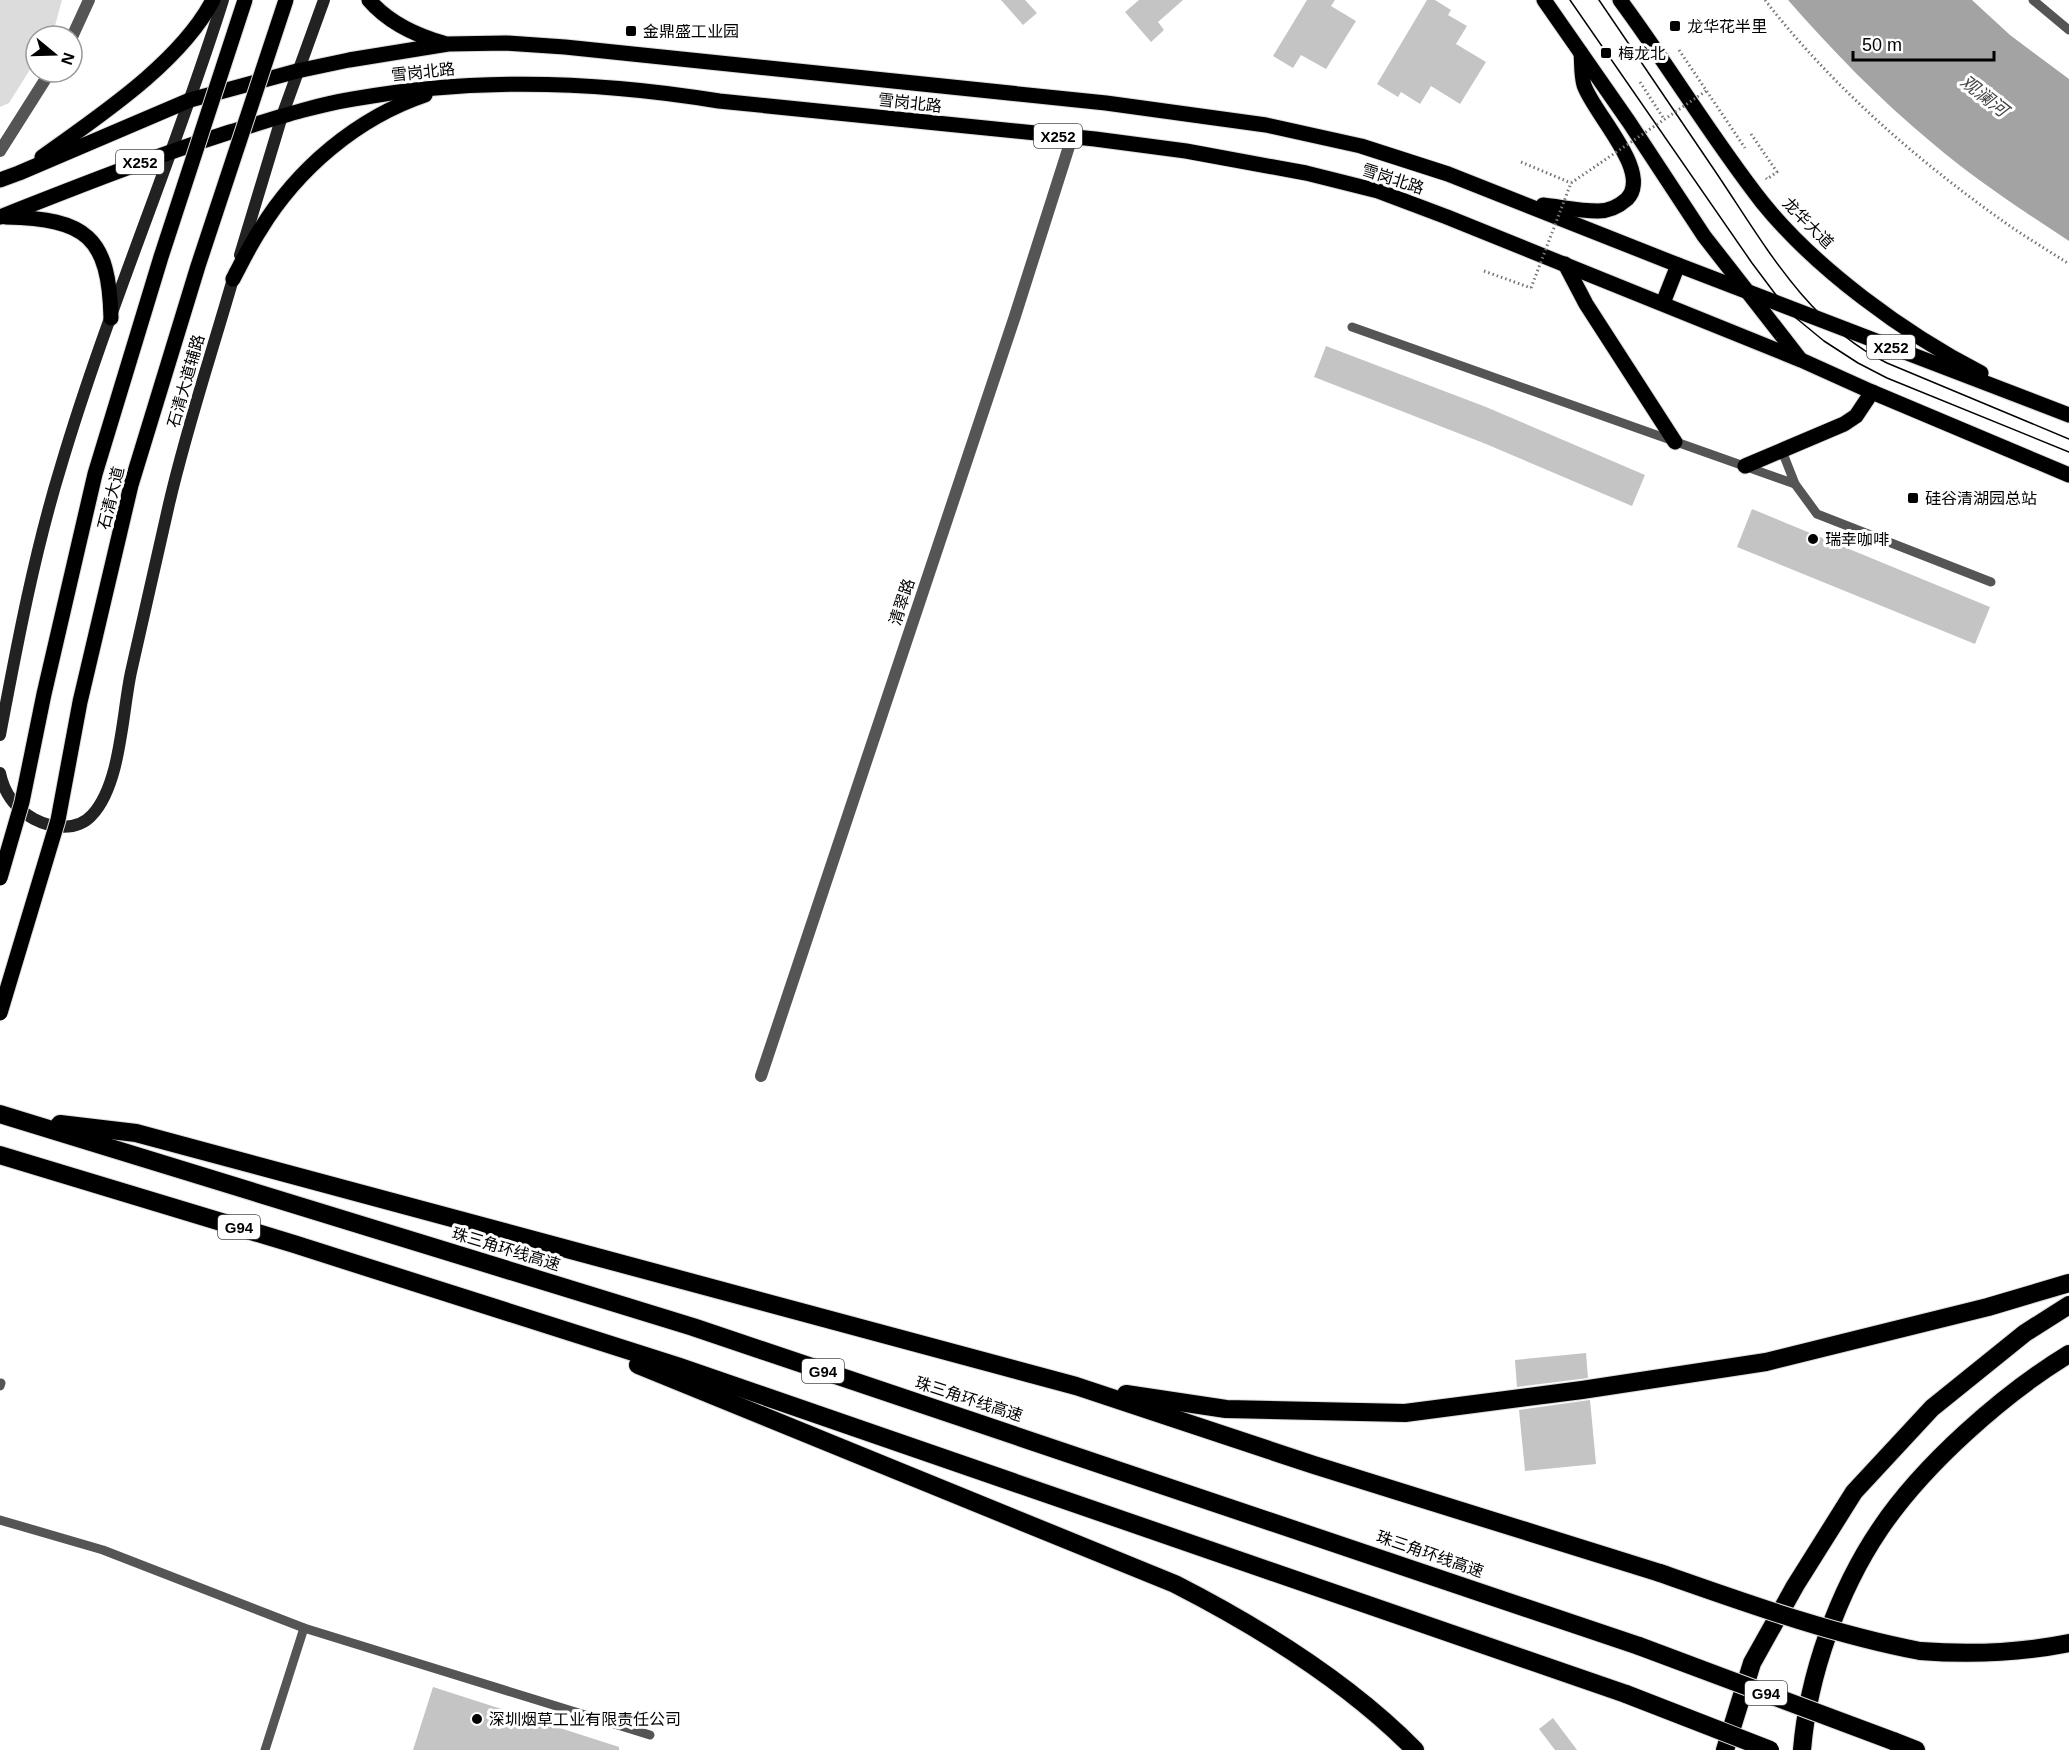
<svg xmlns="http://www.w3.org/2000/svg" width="2069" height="1750" viewBox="0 0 2069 1750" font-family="Helvetica,'Noto Sans SC',sans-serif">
  <rect width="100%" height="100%" fill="#fff"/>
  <!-- green -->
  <polygon fill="#dcdcdc" points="0,0 62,0 53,33 51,36 36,36 36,60 9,103 0,107"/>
  <!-- water -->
  <path fill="#a3a3a3" d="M1788,0H1972L2010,35L2069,79V241C2022,210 1974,179 1931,142C1879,99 1832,50 1788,0Z"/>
  <!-- building -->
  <g fill="#c4c4c4">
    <polygon points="1001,0 1025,0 1037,13 1023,25"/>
    <polygon points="1139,0 1183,0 1158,22 1164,30 1151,42 1125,12"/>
    <polygon points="1307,0 1335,0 1331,6 1356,21 1326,69 1301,55 1293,68 1273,56"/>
    <polygon points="1427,0 1435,0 1451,10 1448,15 1467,26 1456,44 1486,62 1460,104 1431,86 1420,104 1401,92 1398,97 1377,84"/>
    <polygon points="1326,346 1486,407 1645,475 1632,506 1486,444 1314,377"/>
    <polygon points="1752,509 1990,607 1975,644 1737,547"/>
    <polygon points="1586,1353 1588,1378 1517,1387 1515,1360"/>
    <polygon points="1590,1400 1596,1464 1525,1471 1519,1410"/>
    <polygon points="433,1687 619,1747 619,1750 413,1750"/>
    <polygon points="1553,1718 1577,1750 1555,1750 1539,1729"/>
  </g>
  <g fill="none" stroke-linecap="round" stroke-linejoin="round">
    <defs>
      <g id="primary">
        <path d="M369,0C388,22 415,35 443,43"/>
        <polyline points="1544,0 1629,122 1704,236 1800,359"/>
        <path d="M1620,0C1669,66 1711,137 1762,202C1816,269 1904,333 1981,373"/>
        <path d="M42,157C99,116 180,63 213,0"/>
        <polyline points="0,180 19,173 190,100 297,71 349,60 448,44 506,43 565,47 1106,103 1266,125 1361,146 1448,174 1678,265 2069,415"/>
        <path d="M1543,205C1561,207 1579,211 1598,211C1609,211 1618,207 1627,199C1653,172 1593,113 1584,85C1581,75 1582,63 1581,53"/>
        <path d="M0,217C76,187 152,157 230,132C270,120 311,106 353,99C474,77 598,81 719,101L1095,139L1186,151L1306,173L1378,191L1447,217L1801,360L1872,392L2069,475"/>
        <path d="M6,217C86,219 109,236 111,318"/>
        <polyline points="1565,264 1586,304 1675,442"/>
        <path d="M233,279C242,262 250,245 260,230C297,169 357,118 425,95"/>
        <polyline points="1663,303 1678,265"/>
        <polyline points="1745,466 1844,424 1856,416 1872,392"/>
      </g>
      <g id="motorway">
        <polyline points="0,1114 693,1327 1639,1646"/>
        <polyline points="60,1124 136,1133 1076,1386 1314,1465 1660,1573"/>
        <polyline points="0,1155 294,1244 677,1366 1626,1694"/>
        <path d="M638,1365L1175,1584C1261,1628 1347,1681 1415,1750"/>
        <polyline points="1126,1394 1226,1409 1405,1413 1582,1390 1766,1362 1988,1307 2069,1283"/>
        <path d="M1920,1651C1971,1655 2019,1653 2069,1643"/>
        <polyline points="1893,1741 1916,1750"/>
        <polyline points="1725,1750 1752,1663 1795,1586 1854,1492 1932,1408 2025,1333 2069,1305"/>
        <path d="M1802,1750C1808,1676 1838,1591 1880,1529C1923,1465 2003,1394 2069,1354"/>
      </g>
    </defs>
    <!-- primary casing -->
    <use href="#primary" stroke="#dbdbdb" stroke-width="17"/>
    <!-- motorway casing -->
    <use href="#motorway" stroke="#dbdbdb" stroke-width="20"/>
    <!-- path -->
    <g stroke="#777" stroke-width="3" stroke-dasharray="1.5 3" stroke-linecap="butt">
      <path d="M1765,0C1830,84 1913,157 2000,219C2022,235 2046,249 2069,264"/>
      <polyline points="1679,50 1745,148"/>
      <polyline points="1640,82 1664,119"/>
      <polyline points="1751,134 1777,172 1767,179 1766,178"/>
      <polyline points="1521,162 1571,183"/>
      <polyline points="1484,271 1531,288"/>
    </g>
    <!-- service -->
    <g stroke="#555" stroke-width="9">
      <polyline points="2033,0 2069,30"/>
      <polyline points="1352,327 1795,484"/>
      <polyline points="1782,451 1795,484 1817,514 1991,582"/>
      <polyline points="0,1386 1,1383"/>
      <polyline points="0,1520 103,1550 304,1628 650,1735"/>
      <polyline points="265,1750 304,1628"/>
    </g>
    <!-- minor -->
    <g stroke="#555" stroke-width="12">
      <polyline points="72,37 89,0"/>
      <polyline points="0,151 50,72"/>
    </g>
    <!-- tertiary -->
    <polyline stroke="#555" stroke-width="12" points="761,1076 1015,316 1072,137"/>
    <!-- secondary -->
    <g stroke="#222" stroke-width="12">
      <polyline points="240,255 282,116 324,0"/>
      <path d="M0,735C17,645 34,554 61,466C108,308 174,157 223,0"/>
      <path d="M0,773C4,793 16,809 34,819C51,828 77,832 92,815C121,784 122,714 131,672C144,616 156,560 169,504C187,426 213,349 235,272"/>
    </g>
    <!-- primary -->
    <use href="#primary" stroke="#000" stroke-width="15"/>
    <!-- motorway -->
    <use href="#motorway" stroke="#000" stroke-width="18"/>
    <!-- tram -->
    <g stroke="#000" stroke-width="1.5">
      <polyline points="1570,0 1752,263 1779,299 1796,318 1824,341 1858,363 1887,378 2069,452"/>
      <path d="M1599,0C1638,57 1676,114 1715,171C1763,242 1807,324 1887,363L2069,439"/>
    </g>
    <defs>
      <g id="primary-bridge">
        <polyline points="0,878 22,802 44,694 95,474 161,257 245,0"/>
        <polyline points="0,1013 58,820 80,702 131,485 198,266 286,0"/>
      </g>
      <g id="motorway-bridge">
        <path d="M1660,1573C1746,1603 1831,1634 1920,1651"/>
        <polyline points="1639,1646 1893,1741"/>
        <polyline points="1626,1694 1770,1750"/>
      </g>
    </defs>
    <!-- primary-bridge casing -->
    <use href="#primary-bridge" stroke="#dbdbdb" stroke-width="17" stroke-linecap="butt"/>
    <!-- motorway-bridge casing -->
    <use href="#motorway-bridge" stroke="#dbdbdb" stroke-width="20" stroke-linecap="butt"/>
    <!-- path-bridge -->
    <polyline stroke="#777" stroke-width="3" stroke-dasharray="1.5 3" stroke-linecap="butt" points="1531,288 1571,183 1706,91"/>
    <!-- primary-bridge -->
    <use href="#primary-bridge" stroke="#000" stroke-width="15"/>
    <!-- motorway-bridge -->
    <use href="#motorway-bridge" stroke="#000" stroke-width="18"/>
  </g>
  <!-- markers -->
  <g fill="#000" stroke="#fff" stroke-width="2">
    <rect x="1669" y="20" width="12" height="12" rx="3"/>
    <rect x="625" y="25" width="12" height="12" rx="3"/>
    <rect x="1600" y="47" width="12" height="12" rx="3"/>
    <rect x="1907" y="492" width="12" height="12" rx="3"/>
    <circle cx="1813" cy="539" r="6"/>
    <circle cx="477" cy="1719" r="6"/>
  </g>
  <g text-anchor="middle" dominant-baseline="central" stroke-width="6" stroke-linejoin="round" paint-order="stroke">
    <!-- shield labels -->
    <g fill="#fff" stroke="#4c4c4c" stroke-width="1.5">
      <rect x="1034" y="124" width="48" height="24" rx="4.5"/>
      <rect x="116" y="150" width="48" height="24" rx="4.5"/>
      <rect x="1867" y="335" width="48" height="24" rx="4.5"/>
      <rect x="218" y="1215" width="42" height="24" rx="4.5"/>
      <rect x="802" y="1359" width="42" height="24" rx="4.5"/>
      <rect x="1745" y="1681" width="42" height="24" rx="4.5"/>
    </g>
    <g font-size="15" font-weight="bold" fill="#000">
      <text x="1058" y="136">X252</text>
      <text x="140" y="162">X252</text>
      <text x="1891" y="347">X252</text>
      <text x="239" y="1227">G94</text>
      <text x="823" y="1371">G94</text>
      <text x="1766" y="1693">G94</text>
    </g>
    <!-- poi labels -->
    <g font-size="16" fill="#000" stroke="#fff" text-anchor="start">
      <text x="1687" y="26">龙华花半里</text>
      <text x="643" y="31">金鼎盛工业园</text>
      <text x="1618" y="53">梅龙北</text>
      <text x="1925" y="498">硅谷清湖园总站</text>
      <text x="1825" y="539">瑞幸咖啡</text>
      <text x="489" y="1719">深圳烟草工业有限责任公司</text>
    </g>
    <!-- street labels -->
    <g font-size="16" fill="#000" stroke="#fff">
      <text transform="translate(423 72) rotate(-6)">雪岗北路</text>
      <text transform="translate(910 103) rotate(6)">雪岗北路</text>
      <text transform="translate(1393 179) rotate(18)">雪岗北路</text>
      <text transform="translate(1808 223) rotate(45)">龙华大道</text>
      <text transform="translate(186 381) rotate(-74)">石清大道辅路</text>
      <text transform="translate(111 498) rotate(-76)">石清大道</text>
      <text transform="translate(902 602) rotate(-72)">清翠路</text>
      <text transform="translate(506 1249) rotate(17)">珠三角环线高速</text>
      <text transform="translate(969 1399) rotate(18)">珠三角环线高速</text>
      <text transform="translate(1430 1554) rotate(19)">珠三角环线高速</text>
    </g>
    <!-- water labels -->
    <g font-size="18" font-style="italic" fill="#444" stroke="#fff">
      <text transform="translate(1984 96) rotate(38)">观澜河</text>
    </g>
  </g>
  <!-- north arrow -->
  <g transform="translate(54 54) rotate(109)"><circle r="28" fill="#ffffff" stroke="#999999" stroke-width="1.5"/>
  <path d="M0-4.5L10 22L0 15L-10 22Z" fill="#000000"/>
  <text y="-9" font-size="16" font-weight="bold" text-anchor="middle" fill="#000000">N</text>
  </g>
  <!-- scale -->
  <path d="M1853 51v9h141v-9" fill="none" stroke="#000000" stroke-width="3"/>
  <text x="1862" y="51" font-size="18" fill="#000000" stroke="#ffffff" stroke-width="4.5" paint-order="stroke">50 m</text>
</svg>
